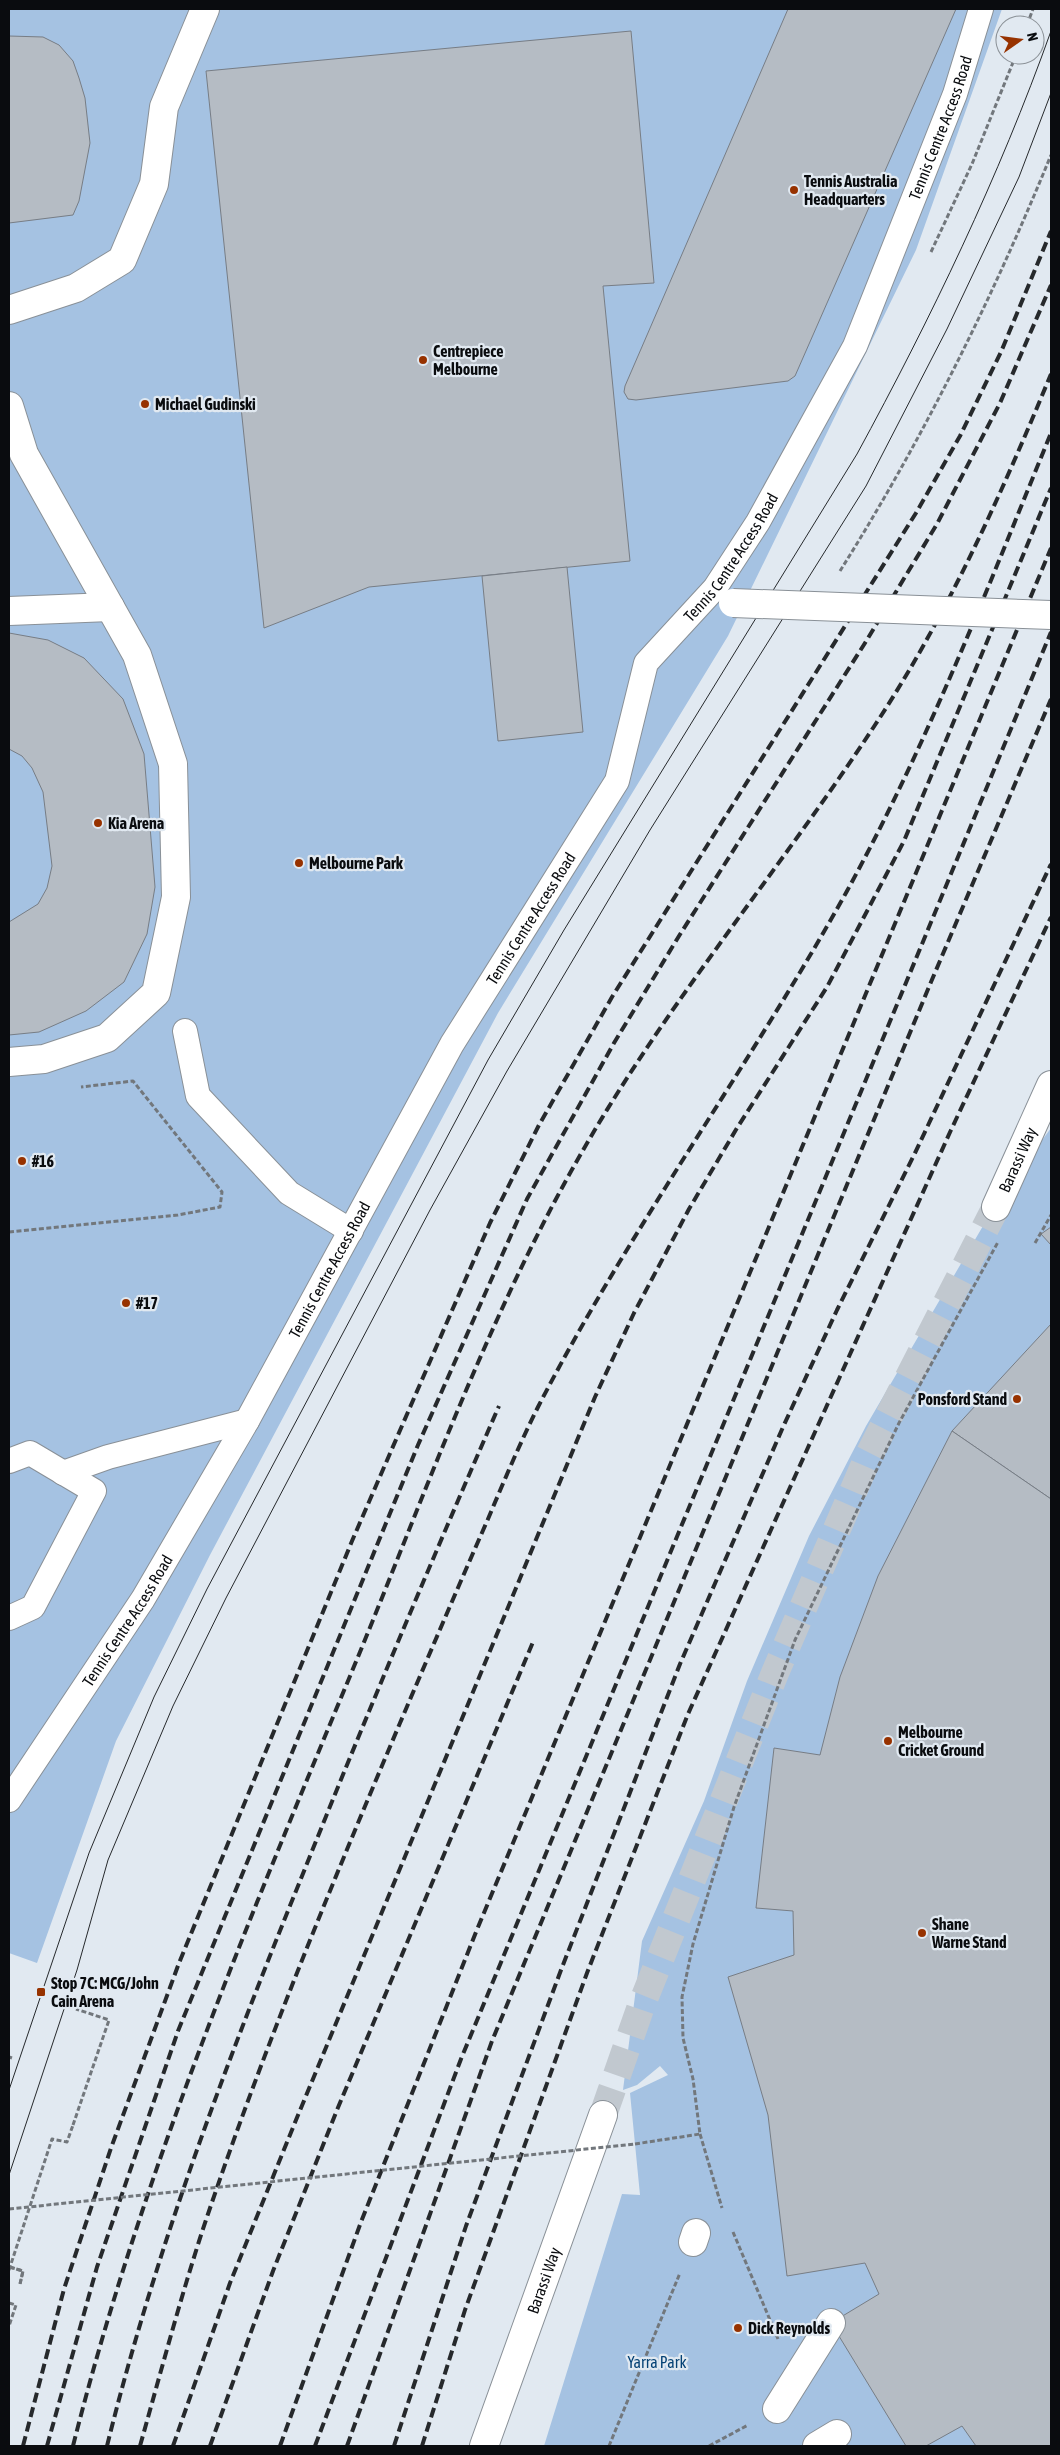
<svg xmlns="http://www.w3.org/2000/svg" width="1060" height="2455" viewBox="0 0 1060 2455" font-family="'Asap Condensed',sans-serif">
  <rect width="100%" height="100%" fill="#e1e9f1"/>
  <!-- green -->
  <g fill="#a5c2e2">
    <polygon points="9,9 1002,9 916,250 728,636 498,1013 210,1555 116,1741 37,1963 9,1953"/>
    <polygon points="1051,1128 1051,2446 544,2446 622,2194 640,2195 630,2093 668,2075 660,2066 637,2085 623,2090 642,1941 704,1801 747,1681 809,1536 866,1426 997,1202"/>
  </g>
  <!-- building -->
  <g fill="#b5bcc4" stroke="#777d85">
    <polygon points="788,9 956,9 795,376 788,381 636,400 628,399 624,392 625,386"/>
    <polygon points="631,31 654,283 603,286 630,561 369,587 264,628 206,71"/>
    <polygon points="9,36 43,37 59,45 73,61 79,78 85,98 90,143 79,201 73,215 9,223"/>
    <polygon points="567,567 583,732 498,741 482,576"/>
    <polygon points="9,633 48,640 84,658 123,699 144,754 155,887 147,934 124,982 86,1011 39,1032 9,1035 9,922 38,904 47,888 52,866 43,792 32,768 22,756 9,749"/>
    <polygon points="1051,1227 1051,1245 1041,1234"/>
    <polygon points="1051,1324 1051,1499 952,1431"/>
    <polygon points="952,1431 1051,1499 1051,2446 976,2446 962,2426 926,2446 906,2446 831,2323 879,2294 865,2263 787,2276 768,2115 728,1977 794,1955 793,1911 756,1908 774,1748 820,1755 840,1677 878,1576"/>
  </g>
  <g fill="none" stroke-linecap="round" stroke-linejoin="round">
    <!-- primary-tunnel -->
    <polyline stroke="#c1c8cf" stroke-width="28" stroke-dasharray="28 14" stroke-linecap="butt" points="603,2115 640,2009 775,1673 868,1457 996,1207"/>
    <defs>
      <g id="service">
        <polyline points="185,1031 198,1096 289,1193 351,1231"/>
        <polyline points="9,1461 30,1453 94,1491 33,1607 9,1618"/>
        <polyline points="63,1473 108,1457 247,1421"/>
        <path id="s1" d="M9,1800L143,1599L247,1421L452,1044L617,781L646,663L715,588L758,522L855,346L955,94L981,9"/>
      </g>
      <g id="pedestrian">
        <polyline points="9,310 76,288 122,260 154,184 164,107 205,9"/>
        <polyline points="9,406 24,454 137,655 173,764 176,897 156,993 107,1038 44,1059 9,1062"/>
        <polyline points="9,611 110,607"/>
        <polyline points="693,2242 696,2233"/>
        <polyline points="777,2409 831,2323"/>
        <polyline points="817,2446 837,2434"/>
      </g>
      <g id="primary">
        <path id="s2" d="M996,1207L1051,1085"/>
        <path id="s3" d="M484,2446L603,2115"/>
      </g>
    </defs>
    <!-- service casing -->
    <use href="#service" stroke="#899097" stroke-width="26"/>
    <!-- pedestrian casing -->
    <use href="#pedestrian" stroke="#899097" stroke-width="30"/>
    <!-- primary casing -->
    <use href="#primary" stroke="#899097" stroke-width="30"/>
    <!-- path -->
    <g stroke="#72777c" stroke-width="3" stroke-dasharray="5 2.5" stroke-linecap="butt">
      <polyline points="1027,25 1033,9"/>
      <polyline points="931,252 972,164 1016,55"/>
      <path d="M840,571C923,439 992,299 1051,155"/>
      <polyline points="9,1232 178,1215 220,1207 222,1192 133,1081 81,1087"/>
      <polyline points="1035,1243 1051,1215"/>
      <polyline points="9,2057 12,2058"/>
      <polyline points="73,2125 109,2020 76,2009"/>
      <polyline points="700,2134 722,2208"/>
      <polyline points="635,2144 700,2134 693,2079 683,2038 682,1997 693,1944 734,1807 795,1640 899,1423 998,1242"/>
      <polyline points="733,2232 778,2339"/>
      <polyline points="9,2267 23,2271 20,2284"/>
      <polyline points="9,2303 16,2305 9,2326"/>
      <polyline points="609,2446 680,2273"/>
      <polyline points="709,2446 748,2425"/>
    </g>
    <!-- service -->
    <use href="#service" stroke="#fff" stroke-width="24"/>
    <!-- pedestrian -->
    <use href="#pedestrian" stroke="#fff" stroke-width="28"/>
    <!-- primary -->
    <use href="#primary" stroke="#fff" stroke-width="28"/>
    <!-- tram -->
    <g stroke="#26292c" stroke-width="1">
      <path d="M9,2090L89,1853L154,1697L207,1589L488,1060L564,930L857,454C931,318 999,177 1051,31"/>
      <polyline points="9,2175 77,1970 108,1860 173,1706 226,1598 430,1210 507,1071 650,830 866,486 947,329 1019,177 1051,93"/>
    </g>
    <!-- rail -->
    <g stroke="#26292c" stroke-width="4" stroke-dasharray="10 5" stroke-linecap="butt">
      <polyline points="23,2446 64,2289 111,2148 179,1963 352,1541 490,1223 539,1125 612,997 916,513 960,436 1001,352 1051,231"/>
      <polyline points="47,2446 97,2267 178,2031 418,1445 527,1199 614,1043 679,936 865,643 937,524 1000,403 1051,285"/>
      <path d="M73,2446C142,2172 252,1912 360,1652C430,1481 493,1305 586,1145C671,998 782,867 875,725C947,616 1001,495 1051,374"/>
      <path d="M107,2446C155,2252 225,2066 300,1881C364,1721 430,1564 499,1406"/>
      <path d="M140,2446C160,2375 179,2303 202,2232C259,2060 329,1891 400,1723C429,1655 458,1587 488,1519C504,1481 520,1443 538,1407C630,1228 750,1066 847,891C927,745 988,587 1051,433"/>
      <polyline points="173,2446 230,2283 296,2120 595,1397 634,1313 689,1209 737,1128 827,987 904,841 1051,488"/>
      <polyline points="210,2446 273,2271 337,2110 533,1642"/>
      <polyline points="280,2446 361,2222 476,1932 1051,548"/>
      <polyline points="315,2446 461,2059 1051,632"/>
      <polyline points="347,2446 492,2041 931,982 1051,699"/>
      <polyline points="394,2446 466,2226 561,1970 680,1664 783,1427 837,1310 915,1153 1051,864"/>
      <polyline points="422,2446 465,2310 587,1973 688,1714 951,1130 1051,917"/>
    </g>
    <defs>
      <polyline id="pedestrian-bridge" points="733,603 1051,615"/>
    </defs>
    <!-- pedestrian-bridge casing -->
    <use href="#pedestrian-bridge" stroke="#899097" stroke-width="30" stroke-linecap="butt"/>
    <!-- path-bridge -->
    <g stroke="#72777c" stroke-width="3" stroke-dasharray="5 2.5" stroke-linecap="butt">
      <polyline points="9,2209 635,2144"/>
      <polyline points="10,2267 23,2271 20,2284"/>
      <polyline points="9,2270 52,2139 67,2142 73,2125"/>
    </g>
    <!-- pedestrian-bridge -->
    <use href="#pedestrian-bridge" stroke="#fff" stroke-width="28"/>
  </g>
  <!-- markers -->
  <g fill="#973200" stroke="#e1e9f1" stroke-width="2">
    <circle cx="794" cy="190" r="5"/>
    <circle cx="423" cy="360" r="5"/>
    <circle cx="145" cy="404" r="5"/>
    <circle cx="98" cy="823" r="5"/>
    <circle cx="299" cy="863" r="5"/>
    <circle cx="22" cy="1161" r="5"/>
    <circle cx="126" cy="1303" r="5"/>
    <circle cx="1017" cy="1399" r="5"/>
    <circle cx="888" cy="1741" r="5"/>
    <circle cx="922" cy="1933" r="5"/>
    <rect x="36" y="1987" width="10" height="10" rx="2.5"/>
    <circle cx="738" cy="2328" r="5"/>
  </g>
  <g text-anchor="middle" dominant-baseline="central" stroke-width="4.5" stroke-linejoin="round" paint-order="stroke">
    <!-- street labels -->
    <g font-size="16" fill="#0a0c0f" stroke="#e1e9f1">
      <text stroke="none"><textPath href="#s1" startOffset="1925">Tennis Centre Access Road</textPath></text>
      <text stroke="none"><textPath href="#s1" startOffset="1445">Tennis Centre Access Road</textPath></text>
      <text stroke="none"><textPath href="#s1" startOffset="1025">Tennis Centre Access Road</textPath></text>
      <text stroke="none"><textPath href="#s2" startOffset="52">Barassi Way</textPath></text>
      <text stroke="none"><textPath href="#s1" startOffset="620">Tennis Centre Access Road</textPath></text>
      <text stroke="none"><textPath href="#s1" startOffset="215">Tennis Centre Access Road</textPath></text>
      <text stroke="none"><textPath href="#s3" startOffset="176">Barassi Way</textPath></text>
    </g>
    <!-- poi labels -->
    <g font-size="16" font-weight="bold" fill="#0a0c0f" stroke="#e1e9f1" text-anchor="start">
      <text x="804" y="181">Tennis Australia<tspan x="804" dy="18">Headquarters</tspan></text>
      <text x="433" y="351">Centrepiece<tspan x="433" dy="18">Melbourne</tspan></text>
      <text x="155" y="404">Michael Gudinski</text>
      <text x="108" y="823">Kia Arena</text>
      <text x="309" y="863">Melbourne Park</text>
      <text x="32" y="1161">#16</text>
      <text x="136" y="1303">#17</text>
      <text x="1007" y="1399" text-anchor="end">Ponsford Stand</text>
      <text x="898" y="1732">Melbourne<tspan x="898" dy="18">Cricket Ground</tspan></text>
      <text x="932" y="1924">Shane<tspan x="932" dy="18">Warne Stand</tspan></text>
      <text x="51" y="1983">Stop 7C: MCG/John<tspan x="51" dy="18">Cain Arena</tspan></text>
      <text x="748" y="2328">Dick Reynolds</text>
    </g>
    <!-- park labels -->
    <g font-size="16" fill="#054275" stroke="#e1e9f1">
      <text x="657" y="2362">Yarra Park</text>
    </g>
  </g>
  <!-- border -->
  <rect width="1060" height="2455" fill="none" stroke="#0a0c0f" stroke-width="20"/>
  <!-- north arrow -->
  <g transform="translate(1020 40) rotate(76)"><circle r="24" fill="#e1e9f1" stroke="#8b9197"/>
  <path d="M0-4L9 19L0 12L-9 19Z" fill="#973200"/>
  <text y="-8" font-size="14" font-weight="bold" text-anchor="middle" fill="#0a0c0f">N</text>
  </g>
</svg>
